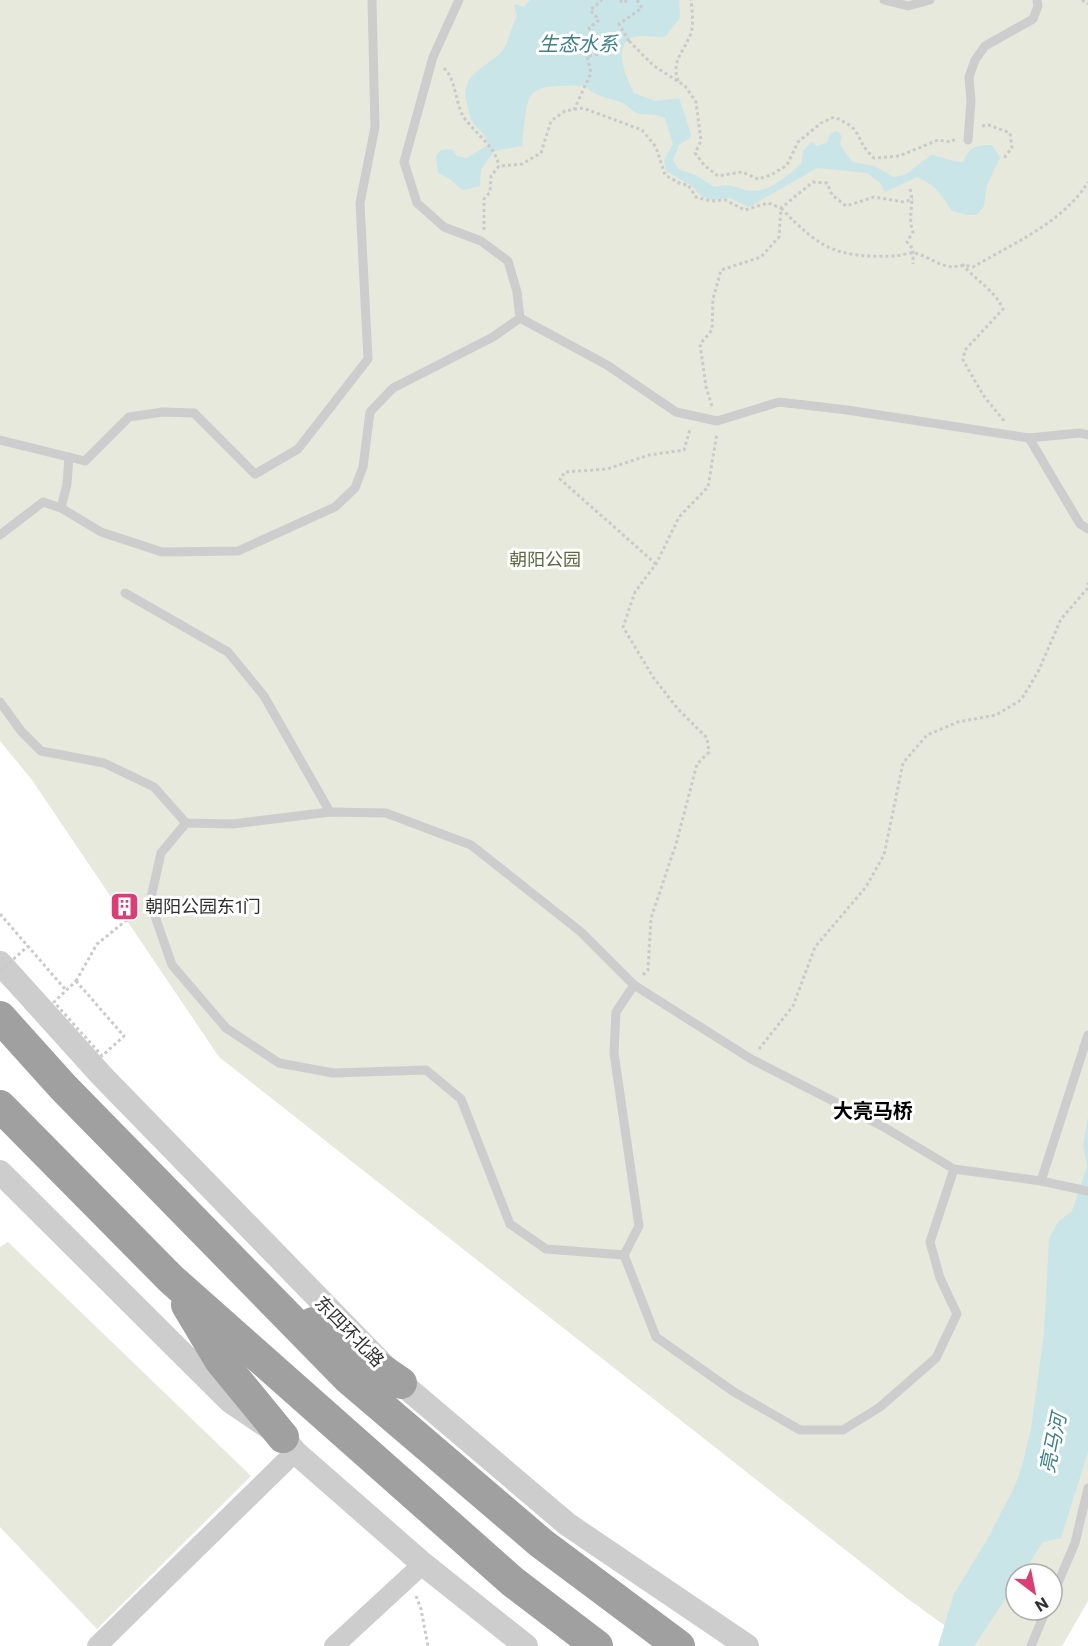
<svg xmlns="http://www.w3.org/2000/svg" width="1088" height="1646" viewBox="0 0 1088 1646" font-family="Commissioner,'Noto Sans SC',sans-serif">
  <rect width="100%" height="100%" fill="#fff"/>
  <!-- green -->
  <g fill="#e6e9dc" fill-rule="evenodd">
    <path d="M0,0H1088V1601L1062,1646H973L904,1596L219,1057L32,780L0,741ZM1016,1574H1052V1610H1016Z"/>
    <polygon points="8,1242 251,1476 97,1629 0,1527 0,1247"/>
  </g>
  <!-- water -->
  <g fill="#c9e5e8">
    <path d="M530,0H679L680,18L666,36C656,39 648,35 638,36C609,41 626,77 634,93L655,101L679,98L691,134L690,138L679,145L673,160L678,169L696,175L714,187C734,184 729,186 746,190C767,195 786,177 801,164L803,151L812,141L816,146L827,143L830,133L838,131L842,137L840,144L852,162L874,166L894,177L905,175L931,155C943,156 951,162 963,162C969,147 976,145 992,145L1000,157L987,185L984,206L977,215H967L952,211C941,194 936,185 917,177L885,192L880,183L867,173L817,168L749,207L730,198L712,200L700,195L692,186L666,171L664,160L673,144L665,118C656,114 651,115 641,114C632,113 628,105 620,102C606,97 596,97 585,86C522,85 529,88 522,146L494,151L481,170L480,186L462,190L450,179L438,173L436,156L441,150L451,149L457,156L467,158L488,145C486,133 479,131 473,123C470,117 468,107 466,100C461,73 488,67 502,51C510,41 510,28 517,17L514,4L524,7Z"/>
    <polygon points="1088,1117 1088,1452 1061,1538 1043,1542 1022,1574 1016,1574 1016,1583 974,1646 938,1646 954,1594 988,1538 1015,1486 1023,1462 1031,1429 1044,1333 1049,1239 1058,1222 1072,1211 1087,1166 1083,1145"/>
  </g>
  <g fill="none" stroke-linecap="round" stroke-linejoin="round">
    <!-- path -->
    <g stroke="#cacaca" stroke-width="3" stroke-dasharray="3 3" stroke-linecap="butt">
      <polyline points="620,0 623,3 628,0"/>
      <polyline points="1082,0 1088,4"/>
      <path d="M629,41L654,66L685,86L696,102L701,141L695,153L704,165L718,176L742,172L758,179L771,175L787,165L798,142L821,123L834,117C867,131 852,138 874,158L899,156L938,140L951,142L955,139"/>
      <path d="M444,68C456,80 455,101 463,116C474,133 495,145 499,166"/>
      <path d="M678,81C671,59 685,51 691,33C694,25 692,9 691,0"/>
      <polyline points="982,126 989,125 1010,133 1012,148 1003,159"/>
      <path d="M910,189C915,204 907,216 913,232L907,242L913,249V264"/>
      <path d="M781,208C820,249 837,258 894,256C900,256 907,253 913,253C924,254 936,264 947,266C956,269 960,263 973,267C1012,244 1064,222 1088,182"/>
      <polyline points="484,230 484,199 490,192 491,176 499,166 522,164 541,153 551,121 565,111 583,108 642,130 656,147 665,175 681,184 688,185 696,197 711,201 725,200 745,210 768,203 781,208 813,182 827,183 832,195 846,206 874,197 904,202 913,199"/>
      <path d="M962,264C975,280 995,290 1003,309L965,350L963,360L983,395L1005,422"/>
      <polyline points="712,406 706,387 700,344 712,330 713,299 721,270 761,257 779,237 781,208"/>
      <polyline points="656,564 560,479 565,472 607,469 649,455 684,450 690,429"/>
      <polyline points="0,914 65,989"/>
      <polyline points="643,975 648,970 651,918 676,844 697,764 709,752 707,738 678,709 653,677 623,627 635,592 656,564 679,517 708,487 717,433"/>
      <polygon points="76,981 124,1036 102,1056 54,1002"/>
      <polyline points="76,981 97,944 139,910"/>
      <polyline points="759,1049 793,1006 815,947 866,887 884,855 903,763 927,735 958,722 996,715 1021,700 1038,672 1061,619 1087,589 1088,583"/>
      <polyline points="416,1596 421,1609 428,1646"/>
    </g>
    <!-- service -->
    <g stroke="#cdcdcd" stroke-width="9">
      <polyline points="459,0 433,57 404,162 417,203 444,227 481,241 508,261 517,292 520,318"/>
      <polyline points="884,0 908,6 930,0"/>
      <polyline points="968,140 971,101 969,77 975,60 985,46 1033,19 1038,6 1037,0"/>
      <polyline points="1029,438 1080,433 1088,435"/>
      <polyline points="0,440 85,461 129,417 163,412 194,413 255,474 298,449 368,359 360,203 375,127 372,0"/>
      <polyline points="61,508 67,484 69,457"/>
      <polyline points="0,535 43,502 61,508 101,532 162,552 238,551 335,507 355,488 363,467 370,412 393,388 493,337 520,318 607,365 676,412 717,421 779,402 847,410 1029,438 1080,524 1088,529"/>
      <polyline points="125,593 228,652 264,696 330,812"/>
      <polyline points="0,702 21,731 41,751 104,763 154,787 186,823 233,824 330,812 386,813 471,845 581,932 634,985 751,1059 882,1126 954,1169 1041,1181 1088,1191"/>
      <polyline points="186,823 161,853 150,902 172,965 226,1028 279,1063 333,1073 426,1070 461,1099 510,1224 546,1249 624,1255 656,1337 734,1392 800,1430 843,1430 880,1407 936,1358 957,1314 940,1278 930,1242 954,1169"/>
      <polyline points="1041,1181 1088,1035"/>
      <polyline points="624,1255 639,1226 614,1053 616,1012 634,985"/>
      <polyline points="1052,1597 1075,1543 1088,1488"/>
      <polyline points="1031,1646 1046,1610"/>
    </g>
    <!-- minor -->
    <g stroke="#cdcdcd" stroke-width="20">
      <polyline points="97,1646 295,1452"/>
      <polyline points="334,1646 423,1564"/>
    </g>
    <!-- tertiary -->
    <g stroke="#cdcdcd" stroke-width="24">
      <polyline points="0,963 102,1076 401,1383 567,1524 747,1646"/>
      <polyline points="0,1172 230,1401 283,1437 295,1452 423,1564 526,1646"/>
    </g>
    <!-- trunk -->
    <g stroke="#a0a0a0" stroke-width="32">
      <polyline points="0,1017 63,1087 348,1378 541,1543 679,1646"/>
      <polyline points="0,1106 171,1279 513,1582 597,1646"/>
      <polyline points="187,1305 220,1360 283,1437"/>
      <polyline points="313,1323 401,1383"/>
    </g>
    <!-- path-bridge -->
    <g stroke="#cacaca" stroke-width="3" stroke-dasharray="3 3" stroke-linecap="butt">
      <polyline points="629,41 619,24 642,8 637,0"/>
      <polyline points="574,110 591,73 587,56 599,54 589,28 599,20 590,10 602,0"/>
      <polyline points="0,971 28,946"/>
    </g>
  </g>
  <!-- icons -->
  <defs>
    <symbol id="building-square" viewBox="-11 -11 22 22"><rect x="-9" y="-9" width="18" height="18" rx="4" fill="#da3e77" stroke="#fff"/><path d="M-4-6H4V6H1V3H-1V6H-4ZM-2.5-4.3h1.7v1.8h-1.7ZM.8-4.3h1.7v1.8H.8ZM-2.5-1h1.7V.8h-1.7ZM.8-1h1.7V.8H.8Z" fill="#fff"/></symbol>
  </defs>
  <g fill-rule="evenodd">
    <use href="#building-square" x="108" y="890" width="33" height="33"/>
  </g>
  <g text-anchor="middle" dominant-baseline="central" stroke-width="6" stroke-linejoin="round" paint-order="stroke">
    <!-- park labels -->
    <g font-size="18" fill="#5f6940" stroke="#fff">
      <text x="545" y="559">朝阳公园</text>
    </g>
    <!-- poi labels -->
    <g font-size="18" fill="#303030" stroke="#fff" text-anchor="start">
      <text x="145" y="906">朝阳公园东1门</text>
    </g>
    <!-- street labels -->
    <g font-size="18" fill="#303030" stroke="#fff">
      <text transform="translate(350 1331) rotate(46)">东四环北路</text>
    </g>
    <!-- water labels -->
    <g font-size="20" font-style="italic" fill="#408087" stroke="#fff">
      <text x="578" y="43">生态水系</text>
      <text transform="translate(1052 1443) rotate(-78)">亮马河</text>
    </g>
    <!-- neighbourhood labels -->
    <g font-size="20" font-weight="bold" fill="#000" stroke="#fff">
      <text x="873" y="1110">大亮马桥</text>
    </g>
  </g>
  <!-- north arrow -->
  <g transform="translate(1034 1592) rotate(148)"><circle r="28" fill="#ffffff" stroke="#acacac" stroke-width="1.5"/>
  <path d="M0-4.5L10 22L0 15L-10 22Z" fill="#da3e77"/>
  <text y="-9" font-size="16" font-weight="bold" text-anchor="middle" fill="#303030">N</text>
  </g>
</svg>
